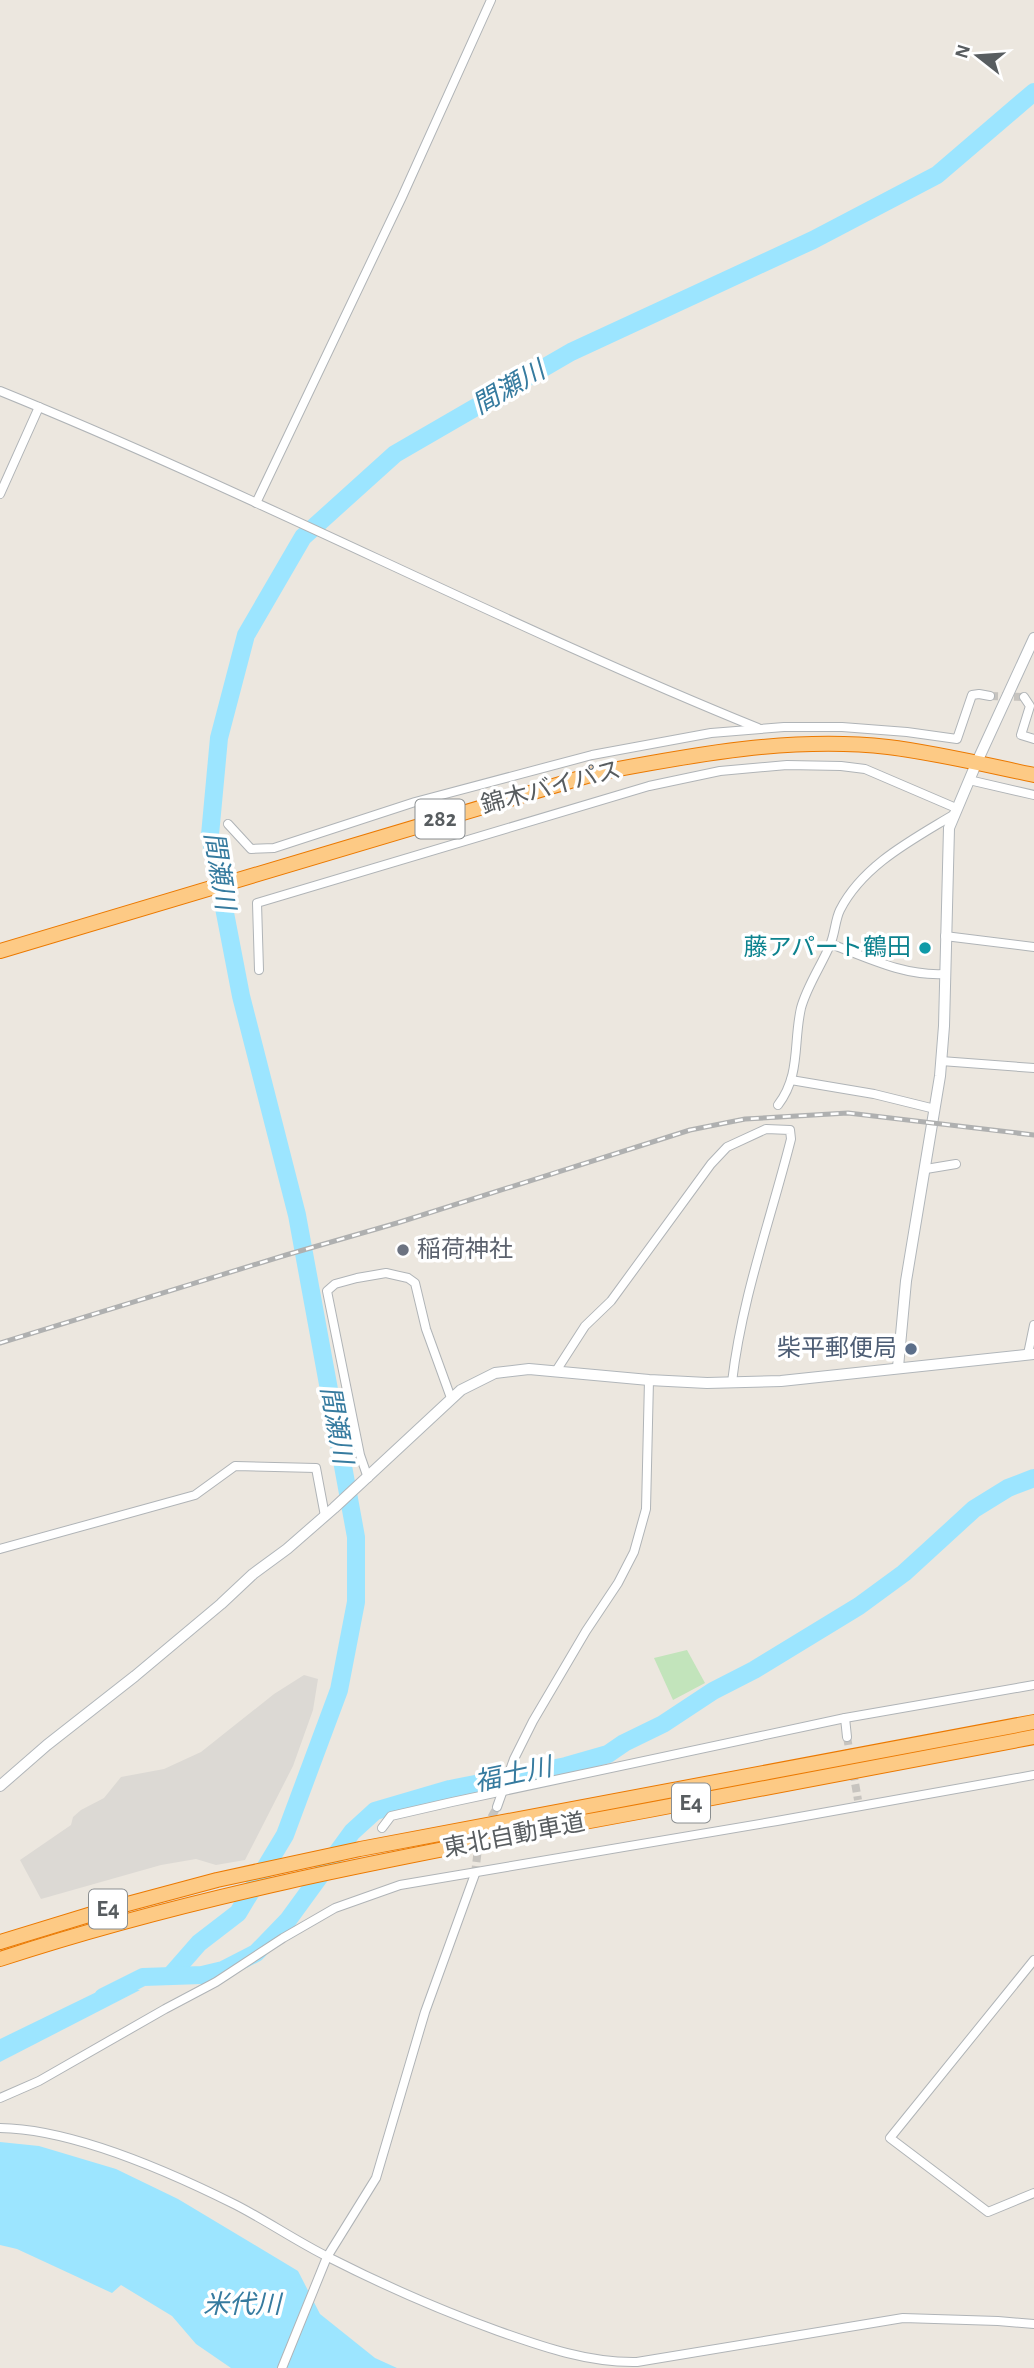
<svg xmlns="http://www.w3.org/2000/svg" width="1034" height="2368" viewBox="0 0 1034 2368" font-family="'Alegreya Sans','Noto Sans JP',sans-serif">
  <rect width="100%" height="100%" fill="#ece7df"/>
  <!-- industrial -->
  <polygon fill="#dcd9d4" points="304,1675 318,1679 313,1710 293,1766 245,1860 216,1865 196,1859 161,1865 41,1899 20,1860 71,1825 73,1817 81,1810 104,1798 121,1777 164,1769 201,1752 274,1694"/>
  <!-- green -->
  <polygon fill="#c2e4bb" points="687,1650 705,1683 673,1700 654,1658"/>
  <!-- water -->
  <g fill="#9ce5ff">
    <polygon points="111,1985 140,1990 0,2062 0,2039"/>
    <polygon points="0,2142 39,2146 116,2169 178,2199 298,2271 320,2314 375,2358 397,2368 231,2368 196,2344 172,2316 121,2285 112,2293 17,2249 0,2245"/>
  </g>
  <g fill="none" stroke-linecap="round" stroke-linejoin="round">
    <!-- river -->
    <g stroke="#9ce5ff" stroke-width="18">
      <polyline points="171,1975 199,1943 238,1913 285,1835 339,1690 356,1602 356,1537 297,1215 241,996 210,835 219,738 246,635 303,537 395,454 571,352 813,240 937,175 1034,92"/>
      <polyline points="103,1997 143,1977 202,1975 223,1970 256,1953 288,1920 352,1832 375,1811 450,1789 566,1766 608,1754 624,1743 663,1724 713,1691 754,1670 859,1606 904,1573 974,1509 1008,1488 1034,1478"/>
    </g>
    <!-- street-tunnel -->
    <g stroke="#c7c4bf" stroke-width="8" stroke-dasharray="8 4" stroke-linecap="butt">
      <polyline points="990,696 1024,697"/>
      <polyline points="847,1737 858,1800"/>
      <polyline points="475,1874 479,1840 497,1807"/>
    </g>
    <defs>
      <g id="street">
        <path d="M0,391C256,495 502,624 758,728"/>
        <polyline points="0,494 39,407"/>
        <polyline points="256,503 402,197 491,0"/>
        <polyline points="1024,697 1030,706 1021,735 1034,739"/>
        <polyline points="969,780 1034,795"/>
        <polyline points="228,824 251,849 274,848 415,802 592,755 711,733 784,727 842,727 907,732 957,739 972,695 979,694 990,696"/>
        <polyline points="945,936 1034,947"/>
        <path d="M831,944C868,958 904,976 944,974"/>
        <polyline points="259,970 257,903 649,786 720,771 787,765 841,766 865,769 956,808"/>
        <polyline points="941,1061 1034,1068"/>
        <polyline points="791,1080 874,1094 935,1109"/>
        <path d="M778,1105C801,1075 793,1043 801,1008C807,986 821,966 830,945C835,934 835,920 840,910C863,865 912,840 953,815"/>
        <polyline points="926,1169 956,1164"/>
        <polyline points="1028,1354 1034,1325"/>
        <path d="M556,1371L585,1326L611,1301L711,1164L727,1147L766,1129L790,1130L791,1139C770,1222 742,1297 732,1382"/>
        <polyline points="368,1478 360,1455 327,1291 335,1284 357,1278 386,1273 408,1278 415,1283 426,1329 451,1398"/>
        <polyline points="0,1549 195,1495 235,1466 316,1468 325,1516"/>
        <polyline points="845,1718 847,1737"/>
        <polyline points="497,1807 514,1759 533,1721 586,1631 618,1583 634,1552 646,1509 649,1380"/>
        <polyline points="382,1828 391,1816 452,1802 845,1718 1034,1685"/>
        <polyline points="1034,1960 890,2138 988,2212 1034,2193"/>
        <polyline points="0,2098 39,2081 165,2009 216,1982 283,1938 335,1908 400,1885 777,1821 1034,1775"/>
        <path d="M0,2128C73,2129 170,2172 236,2205C267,2221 296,2241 328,2257C383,2285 440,2310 498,2331C543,2347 589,2363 637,2362L903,2318L998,2321L1034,2324"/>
        <polyline points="282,2368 327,2257 376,2178 425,2012 475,1874"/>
      </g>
      <g id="secondary">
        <polyline points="898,1367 906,1281 940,1076 944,1026 949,828 976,764 1034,638"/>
        <polyline points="0,1786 47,1745 135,1676 221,1604 253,1574 287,1549 334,1508 461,1390 495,1373 529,1369 649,1380 707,1383 781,1381 1034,1354"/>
      </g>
      <g id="highway">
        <path d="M0,951L597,773C692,755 791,736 888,747C937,753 986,765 1034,775"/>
        <polyline points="0,1942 105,1910 217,1880 360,1849 1034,1722"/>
        <path d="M0,1959C189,1897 384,1860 579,1823C731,1795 883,1766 1034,1737"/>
      </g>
    </defs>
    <!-- street casing -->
    <use href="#street" stroke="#b0b4b7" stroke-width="10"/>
    <!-- secondary casing -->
    <use href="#secondary" stroke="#b1b6ba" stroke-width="12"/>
    <!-- highway casing -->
    <use href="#highway" stroke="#eb7900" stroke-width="16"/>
    <!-- street -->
    <use href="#street" stroke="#fff" stroke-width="8"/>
    <!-- secondary -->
    <use href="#secondary" stroke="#fff" stroke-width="10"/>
    <!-- highway -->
    <use href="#highway" stroke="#fdca85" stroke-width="14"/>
    <defs>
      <polyline id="rail" points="0,1343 286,1255 397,1223 690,1130 745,1119 848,1113 1034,1135"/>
    </defs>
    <!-- rail casing -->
    <use href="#rail" stroke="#afb0b0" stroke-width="5"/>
    <!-- rail -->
    <use href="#rail" stroke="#fff" stroke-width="2.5" stroke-dasharray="8" stroke-linecap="butt"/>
  </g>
  <!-- markers -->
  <circle fill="#0f9aa8" stroke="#fff" stroke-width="2.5" cx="925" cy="948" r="7"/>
  <circle fill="#6b7280" stroke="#fff" stroke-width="2.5" cx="403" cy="1250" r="7"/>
  <circle fill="#5c6f8a" stroke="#fff" stroke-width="2.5" cx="911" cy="1349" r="7"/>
  <g text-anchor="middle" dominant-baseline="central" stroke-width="7" stroke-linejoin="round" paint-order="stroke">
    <!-- shield labels -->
    <g fill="#fff" stroke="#8a8e90" stroke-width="2">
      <rect x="415.5" y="799.5" width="49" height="39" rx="5"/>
      <rect x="672" y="1783.5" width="38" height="39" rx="5"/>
      <rect x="89" y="1889.5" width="38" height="39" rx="5"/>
    </g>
    <g font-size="23" font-weight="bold" fill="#585d60">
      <text x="440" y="819">282</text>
      <text x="691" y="1803">E4</text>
      <text x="108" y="1909">E4</text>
    </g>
    <!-- street labels -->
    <g font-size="24" fill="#585d60" stroke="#fff">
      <text transform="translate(551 788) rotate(-15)">錦木バイパス</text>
      <text transform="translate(514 1836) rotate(-11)">東北自動車道</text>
    </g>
    <!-- culture labels -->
    <g font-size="24" fill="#0d838f" stroke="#fff" text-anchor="end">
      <text x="911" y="948">藤アパート鶴田</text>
    </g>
    <!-- worship labels -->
    <g font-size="24" fill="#5b616d" stroke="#fff" text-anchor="start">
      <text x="417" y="1250">稲荷神社</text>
    </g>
    <!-- service labels -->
    <g font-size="24" fill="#4e5e75" stroke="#fff" text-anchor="end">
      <text x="897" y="1349">柴平郵便局</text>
    </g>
    <!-- water labels -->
    <g font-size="26" font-style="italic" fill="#367b9f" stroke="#fff">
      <text transform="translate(509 388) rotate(-30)">間瀬川</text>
      <text transform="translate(219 871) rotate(81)">間瀬川</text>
      <text transform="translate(336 1425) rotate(80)">間瀬川</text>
      <text transform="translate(513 1775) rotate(-12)">福士川</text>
      <text x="242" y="2305">米代川</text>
    </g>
  </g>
  <!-- north arrow -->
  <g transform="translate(978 56) rotate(287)" stroke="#ffffff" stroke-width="5" paint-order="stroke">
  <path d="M0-5L12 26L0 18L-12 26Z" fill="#585d60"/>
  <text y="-10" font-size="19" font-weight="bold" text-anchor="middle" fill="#585d60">N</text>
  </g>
</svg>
